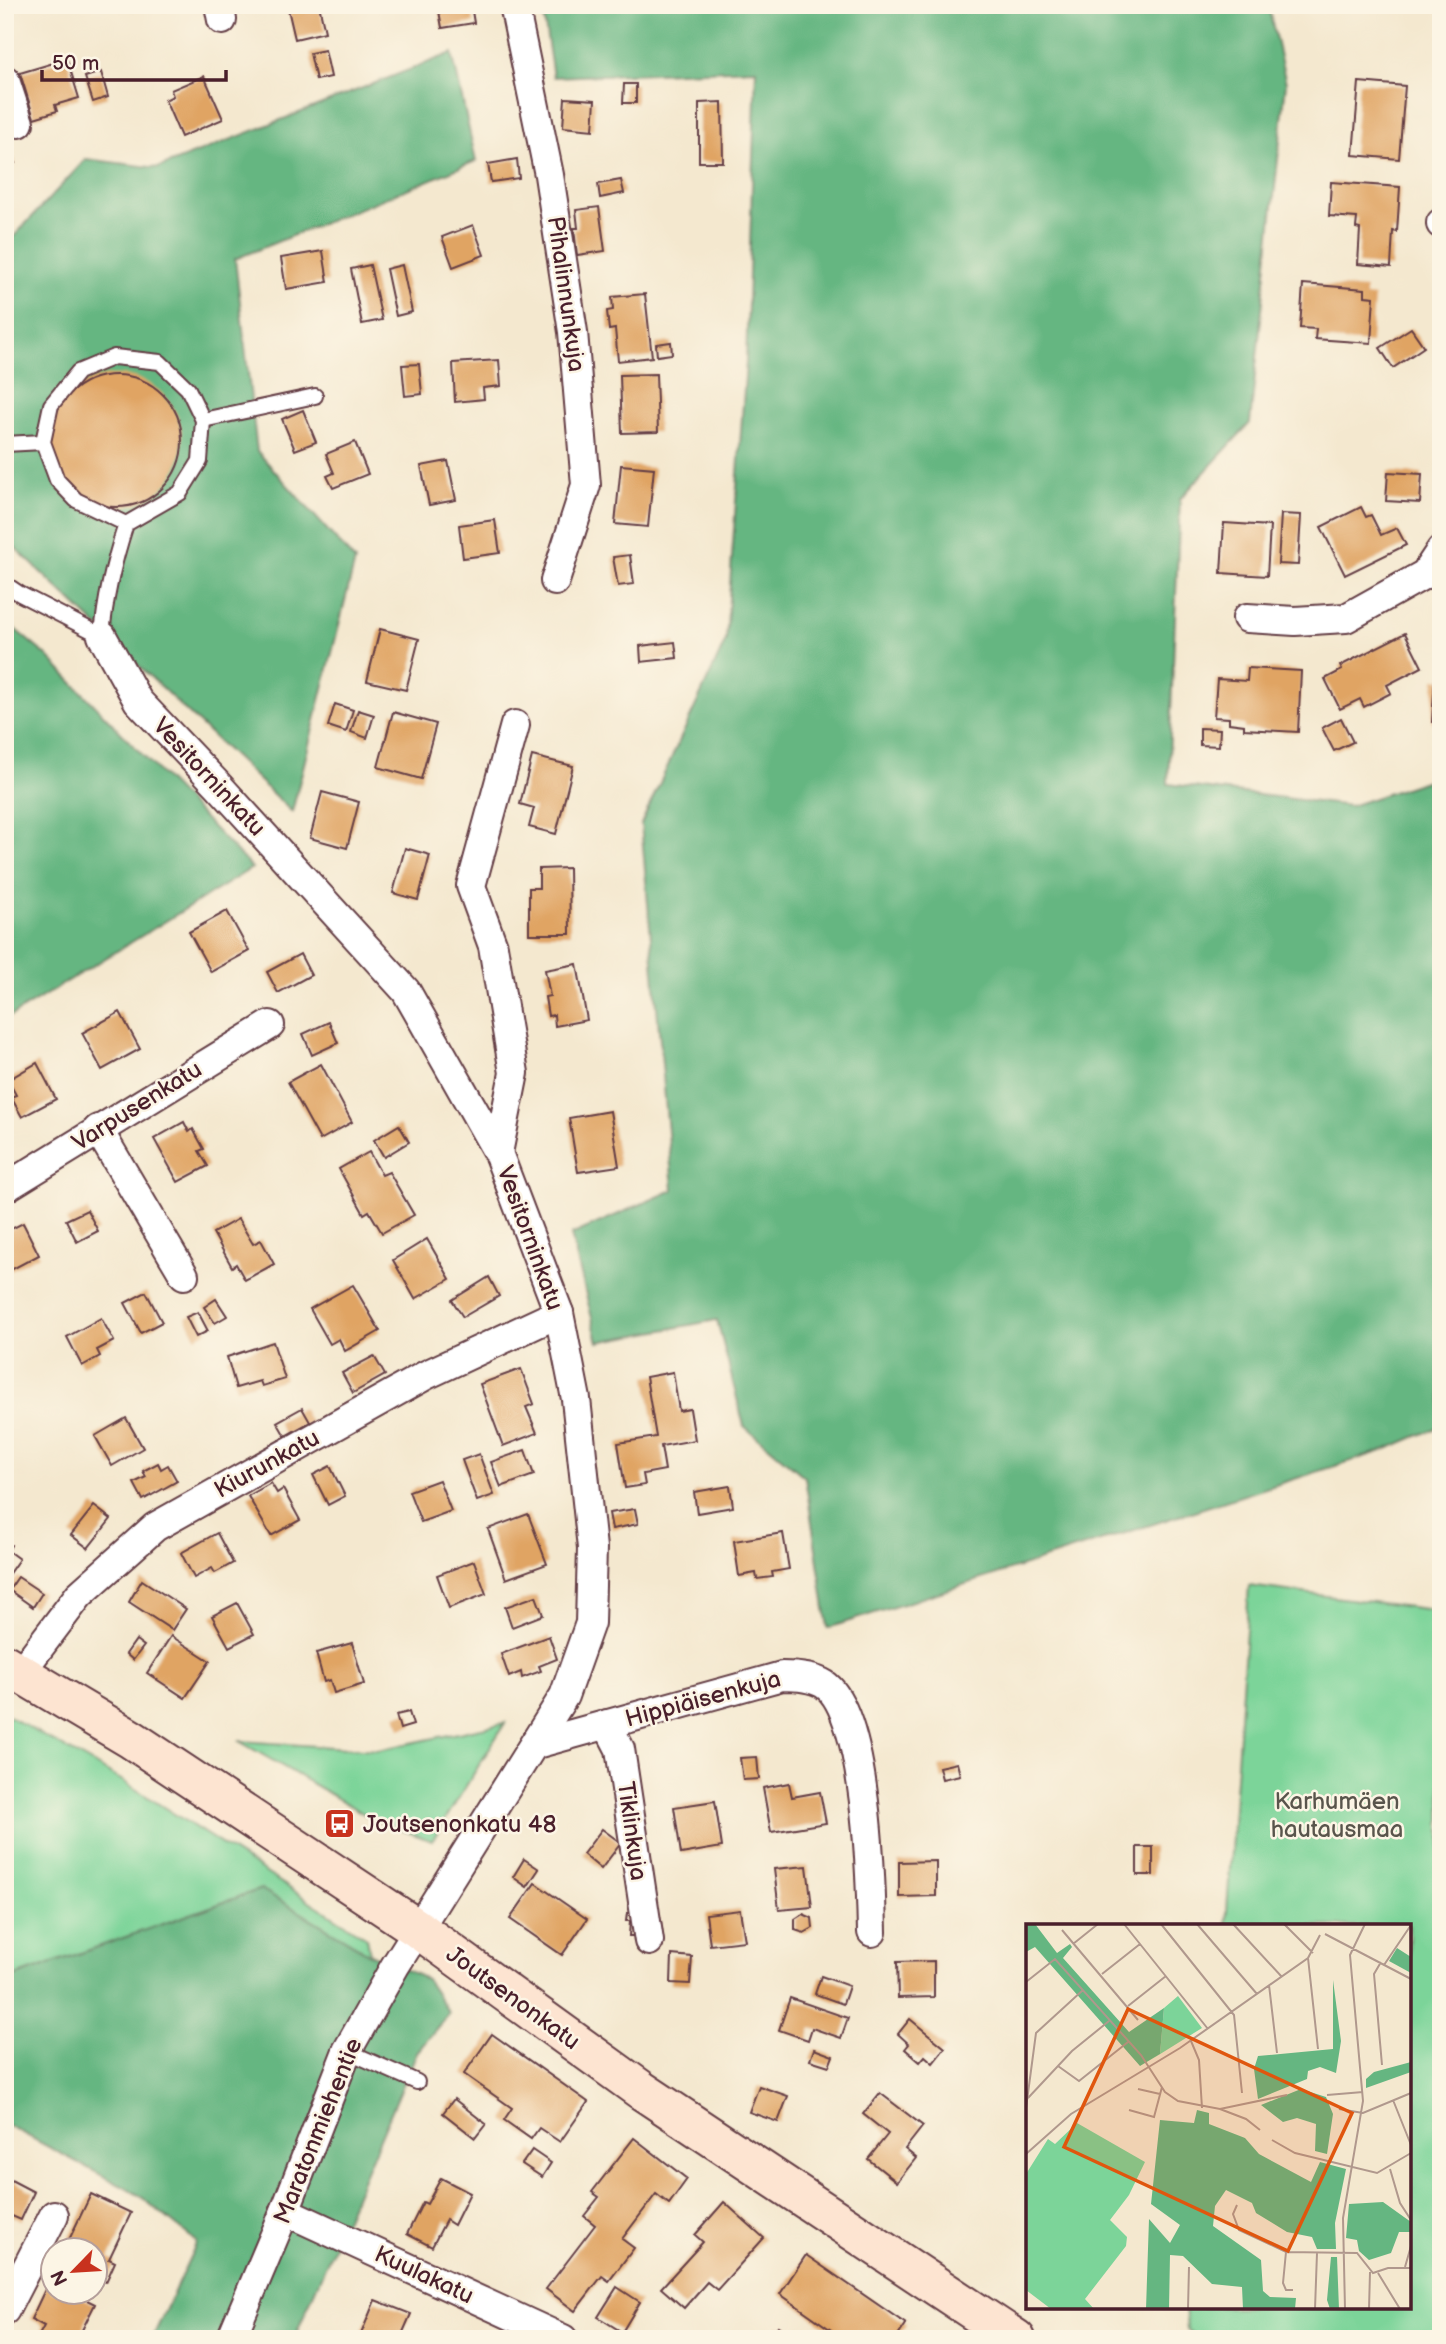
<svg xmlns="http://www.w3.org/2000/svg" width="1446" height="2344" viewBox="0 0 1446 2344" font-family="'Balsamiq Sans',sans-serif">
  <rect width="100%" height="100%" fill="#fcf5e5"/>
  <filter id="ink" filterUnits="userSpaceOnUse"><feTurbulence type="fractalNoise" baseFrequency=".0143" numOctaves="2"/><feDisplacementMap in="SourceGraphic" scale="14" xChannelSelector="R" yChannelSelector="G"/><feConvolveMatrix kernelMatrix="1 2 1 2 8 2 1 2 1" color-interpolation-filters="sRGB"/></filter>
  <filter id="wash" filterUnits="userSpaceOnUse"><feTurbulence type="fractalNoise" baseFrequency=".00686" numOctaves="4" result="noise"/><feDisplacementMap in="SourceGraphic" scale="28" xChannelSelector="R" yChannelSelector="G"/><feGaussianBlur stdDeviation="1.57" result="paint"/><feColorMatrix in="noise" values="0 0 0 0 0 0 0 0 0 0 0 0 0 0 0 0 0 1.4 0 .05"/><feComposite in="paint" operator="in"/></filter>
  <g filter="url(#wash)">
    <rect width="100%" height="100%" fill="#f4e8cf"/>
    <!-- green -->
    <g fill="#7cd499" stroke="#637a62" stroke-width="2">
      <polygon points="1249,1586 1441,1611 1441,2339 1198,2339 1187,2329 1185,2307 1409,2307 1409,1926 1226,1926"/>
      <polygon points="5,1714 123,1781 367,1938 370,1954 261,1889 5,1980"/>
      <polygon points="505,1723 432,1841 373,1819 239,1741 378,1750"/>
    </g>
    <!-- forest -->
    <g fill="#65b681" stroke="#586a56" stroke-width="2">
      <polygon points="542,5 1268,5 1286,83 1250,423 1180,499 1168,784 1350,806 1441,776 1441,1426 1382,1451 828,1628 805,1477 744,1426 717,1320 598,1342 571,1235 673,1190 641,824 726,640 746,362 756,69 553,77"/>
      <polygon points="452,53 476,161 235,259 257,451 355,561 292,812 5,538 5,246 86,159 158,168"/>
      <polygon points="5,621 47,656 252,868 11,1016 5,1017"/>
      <polygon points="261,1889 370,1954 426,1979 449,2013 417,2052 294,2339 152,2339 197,2242 139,2195 5,2124 5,1980"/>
    </g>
    <g id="blocks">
      <!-- building -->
      <g fill="#e0a463">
        <polygon points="305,5 319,5 325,32 295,39 288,9"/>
        <polygon points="438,5 471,5 474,23 442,28"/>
        <polygon points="325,50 331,77 316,80 310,53"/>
        <polygon points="67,59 79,98 55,105 57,111 34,118 20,73"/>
        <polygon points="101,72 108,97 93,102 85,77"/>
        <polygon points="204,76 223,119 181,137 165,100 173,96 171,90"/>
        <polygon points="1359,82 1405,86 1399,159 1353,155"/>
        <polygon points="624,84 636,84 636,103 623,103"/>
        <polygon points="565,98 595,100 593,130 563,127"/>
        <polygon points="722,102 723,162 699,162 699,103"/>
        <polygon points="8,143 15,163 5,167 5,144"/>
        <polygon points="517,159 519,178 491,182 488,164"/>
        <polygon points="621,180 624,193 600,198 598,184"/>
        <polygon points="1331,182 1400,187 1397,232 1393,231 1391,267 1358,264 1360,229 1356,228 1357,218 1329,216"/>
        <polygon points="599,207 605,251 577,255 574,228 578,228 576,210"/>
        <polygon points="473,225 484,255 453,267 442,237"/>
        <polygon points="323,251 328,282 286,289 281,258"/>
        <polygon points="370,265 382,320 362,324 351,269"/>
        <polygon points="402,265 412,312 396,316 386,269"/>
        <polygon points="1303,284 1365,289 1365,296 1374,297 1371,343 1315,339 1316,329 1300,328"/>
        <polygon points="645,294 652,357 618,361 615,329 609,330 607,311 613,310 612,297"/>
        <polygon points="1411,328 1424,347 1393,368 1380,348"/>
        <polygon points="671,342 672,354 657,356 656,344"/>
        <polygon points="499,360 501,386 483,388 484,399 455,402 453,363"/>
        <polygon points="419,364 422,394 405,396 402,365"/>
        <polygon points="656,374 658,432 622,433 620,375"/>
        <circle cx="116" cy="441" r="66"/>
        <polygon points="303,410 316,442 295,450 282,419"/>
        <polygon points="355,442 368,474 333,488 327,476 334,473 326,454"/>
        <polygon points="448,461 456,500 429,505 421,466"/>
        <polygon points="621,465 654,468 648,527 615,524"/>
        <polygon points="1388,472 1422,474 1420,503 1386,501"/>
        <polygon points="1361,507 1366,517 1371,515 1381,535 1397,528 1406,545 1345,575 1321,527"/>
        <polygon points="1281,514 1301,515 1298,565 1278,564"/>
        <polygon points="495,520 500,553 463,558 459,525"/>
        <polygon points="1224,523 1270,526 1267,576 1221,573"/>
        <polygon points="630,555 634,584 618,586 613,557"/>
        <polygon points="380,629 419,639 406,690 367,681"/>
        <polygon points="1405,633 1422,667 1387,685 1391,693 1364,707 1360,699 1340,709 1325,679 1342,670 1340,666"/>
        <polygon points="675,642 677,658 641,662 640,646"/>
        <polygon points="1248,668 1301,671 1298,732 1244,729 1244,725 1229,723 1229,718 1214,717 1217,679 1247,681"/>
        <polygon points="1435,679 1441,680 1441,722 1432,722"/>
        <polygon points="335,704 353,710 346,732 328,726"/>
        <polygon points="358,710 374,715 367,738 351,732"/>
        <polygon points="393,712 436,724 421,779 378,767"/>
        <polygon points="1341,718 1353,742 1334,751 1322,728"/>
        <polygon points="1200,728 1220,729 1219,746 1200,745"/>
        <polygon points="532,756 573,766 556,834 529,827 534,808 520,804"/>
        <polygon points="322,792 359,802 347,848 310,838"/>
        <polygon points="405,848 430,855 418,900 393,893"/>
        <polygon points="569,868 570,934 529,934 529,888 539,888 539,869"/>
        <polygon points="227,911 249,951 211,972 189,932"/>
        <polygon points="300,954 311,975 278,993 267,972"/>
        <polygon points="577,964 587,1020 555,1026 554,1015 548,1016 545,997 550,996 545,970"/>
        <polygon points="120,1012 140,1049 102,1070 82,1033"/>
        <polygon points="329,1022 338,1043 312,1055 303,1034"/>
        <polygon points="37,1063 56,1099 22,1117 11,1097 16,1095 8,1080"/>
        <polygon points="321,1064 352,1122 320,1140 288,1082"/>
        <polygon points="610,1111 619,1166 578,1172 569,1118"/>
        <polygon points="184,1122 189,1132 193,1129 204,1149 199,1151 208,1166 178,1182 154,1139"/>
        <polygon points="399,1125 409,1142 384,1157 374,1140"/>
        <polygon points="369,1152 382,1175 389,1172 414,1215 382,1233 369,1211 364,1214 339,1169"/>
        <polygon points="87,1210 98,1231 77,1242 66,1220"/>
        <polygon points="238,1219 253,1244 261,1240 274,1264 245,1280 236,1264 232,1267 213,1233"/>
        <polygon points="23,1223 39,1255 9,1271 5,1264 5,1232"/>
        <polygon points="427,1239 450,1279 415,1299 393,1260"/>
        <polygon points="489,1277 499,1296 463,1317 452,1300"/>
        <polygon points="353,1285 380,1331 345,1351 339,1339 330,1344 310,1309"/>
        <polygon points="146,1292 162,1322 141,1333 125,1303"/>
        <polygon points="216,1299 227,1316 215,1323 204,1307"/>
        <polygon points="198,1312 208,1331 196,1337 186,1317"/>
        <polygon points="101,1318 114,1341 97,1350 100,1356 82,1366 67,1337"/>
        <polygon points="273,1342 285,1379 262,1386 260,1381 236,1388 227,1357"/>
        <polygon points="374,1356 385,1375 353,1393 342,1373"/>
        <polygon points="521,1369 534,1404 526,1407 537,1433 503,1446 480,1384"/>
        <polygon points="673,1372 679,1411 690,1409 695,1440 661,1446 665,1470 643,1474 645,1485 625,1488 618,1443 656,1437 646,1377"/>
        <polygon points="302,1408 310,1422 285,1436 277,1422"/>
        <polygon points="126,1418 143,1448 112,1466 95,1436"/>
        <polygon points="525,1450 534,1475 501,1487 491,1462"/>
        <polygon points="479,1454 494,1495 477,1501 462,1460"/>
        <polygon points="158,1463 161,1469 168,1465 177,1481 143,1500 134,1483 146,1477 143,1471"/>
        <polygon points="330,1466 345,1496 328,1505 313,1475"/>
        <polygon points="439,1480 451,1511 421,1522 409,1491"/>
        <polygon points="271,1483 277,1493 283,1489 300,1520 271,1536 248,1496"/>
        <polygon points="730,1486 733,1507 697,1513 694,1492"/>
        <polygon points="94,1506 111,1519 88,1548 71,1535"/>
        <polygon points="635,1509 638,1524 612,1529 609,1513"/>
        <polygon points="528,1514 547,1564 506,1579 488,1529"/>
        <polygon points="217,1533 233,1563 215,1573 212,1568 194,1578 181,1553"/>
        <polygon points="783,1533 789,1569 772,1572 773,1577 757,1579 756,1573 739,1576 734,1541"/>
        <polygon points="5,1541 11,1545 8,1551 19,1559 5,1579"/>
        <polygon points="474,1561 486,1594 449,1608 437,1575"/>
        <polygon points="18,1577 42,1593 33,1607 9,1590"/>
        <polygon points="142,1580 186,1609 172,1630 129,1602"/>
        <polygon points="536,1596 543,1615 512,1627 505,1607"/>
        <polygon points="237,1603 254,1634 229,1647 212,1616"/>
        <polygon points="171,1636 210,1661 185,1698 147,1673"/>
        <polygon points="549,1636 557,1659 539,1666 541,1671 522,1678 521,1672 509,1677 501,1654"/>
        <polygon points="136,1640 144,1646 133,1660 126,1654"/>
        <polygon points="352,1643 364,1684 334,1693 330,1680 324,1682 316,1653"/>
        <polygon points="409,1712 413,1725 400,1729 396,1715"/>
        <polygon points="757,1757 759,1779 743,1780 740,1758"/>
        <polygon points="957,1763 960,1775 942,1779 939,1767"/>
        <polygon points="789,1783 792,1797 820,1792 826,1823 771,1832 763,1788"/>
        <polygon points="715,1801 722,1847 681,1854 674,1807"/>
        <polygon points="602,1829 621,1843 601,1869 583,1854"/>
        <rect x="1137" y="1847" width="16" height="28"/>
        <polygon points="524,1859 539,1869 527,1887 513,1877"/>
        <polygon points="936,1861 936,1896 899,1897 899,1862"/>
        <polygon points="807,1866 812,1907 779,1910 774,1869"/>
        <polygon points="535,1883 587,1919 562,1955 510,1919"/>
        <polygon points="740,1910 745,1941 710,1945 706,1914"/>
        <polygon points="627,1913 637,1913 636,1936 629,1936 630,1921 626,1921"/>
        <polygon points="803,1914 812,1918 813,1928 804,1933 795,1930 795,1919"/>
        <polygon points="672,1955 692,1957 690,1984 671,1983"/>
        <polygon points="934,1961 934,1997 898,1998 897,1962"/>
        <polygon points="821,1976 849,1986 843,2004 815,1994"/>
        <polygon points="790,1998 848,2018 841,2038 812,2028 808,2040 779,2030"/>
        <polygon points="910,2019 945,2048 933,2063 925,2056 920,2062 905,2049 909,2044 898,2034"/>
        <polygon points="492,2034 588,2102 560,2142 539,2128 531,2139 504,2120 512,2108 464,2074"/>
        <polygon points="814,2049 833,2056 829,2066 810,2060"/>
        <polygon points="759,2086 788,2096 778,2122 749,2112"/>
        <polygon points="880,2093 923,2126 905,2149 916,2158 897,2182 868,2159 888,2134 863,2114"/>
        <polygon points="454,2099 486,2124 475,2138 443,2113"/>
        <polygon points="634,2138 687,2179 669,2204 656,2194 622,2239 634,2248 609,2281 602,2276 575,2311 546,2289 595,2225 584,2216 599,2197 592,2192"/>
        <polygon points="532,2150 551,2163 542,2177 522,2164"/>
        <polygon points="441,2178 470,2193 454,2225 446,2220 432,2247 407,2234 423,2202 427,2204"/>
        <polygon points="11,2180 34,2192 21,2220 5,2213 5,2192"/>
        <polygon points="91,2194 131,2213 109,2259 115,2262 106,2282 94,2277 94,2250 72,2250 66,2246"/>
        <polygon points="724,2202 764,2238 717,2290 707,2282 684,2308 661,2288 703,2242 695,2235"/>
        <polygon points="806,2255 906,2324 896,2339 844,2339 780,2294"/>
        <polygon points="49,2281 52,2283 52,2292 71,2292 95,2304 82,2330 86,2332 83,2339 37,2339 44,2326 31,2319"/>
        <polygon points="617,2287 640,2302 622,2332 598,2317"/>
        <polygon points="375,2300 411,2314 400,2339 359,2339"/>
        <polygon points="778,2326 797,2339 769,2339"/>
      </g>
    </g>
  </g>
  <g filter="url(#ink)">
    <use href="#blocks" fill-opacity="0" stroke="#643d44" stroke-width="2"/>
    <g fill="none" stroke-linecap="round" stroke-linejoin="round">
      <defs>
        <g id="lane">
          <polyline points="203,420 315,396"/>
          <polyline points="5,444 43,442"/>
          <path d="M5,584L20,594L102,636C105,597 114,561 126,524L180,493L200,461L203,420L188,389L160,362L114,357L78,372L51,405L43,442L57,480L76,500L126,524"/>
          <polyline points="347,2051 417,2082"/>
        </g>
        <g id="street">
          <polyline points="219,5 222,20"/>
          <polyline points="514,5 549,175 573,332 586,485 555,581"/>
          <polyline points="5,80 19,123"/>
          <polyline points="1441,223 1441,224"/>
          <polyline points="1247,618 1295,621 1346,618 1425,574 1441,550"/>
          <polyline points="102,636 138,701 218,785 406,991 498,1153 559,1313 576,1399 592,1548 590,1623 564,1696 395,1966 347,2051 285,2211 231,2339"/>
          <polyline points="98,1129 184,1275"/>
          <polyline points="498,1153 514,1073 493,946 471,886 515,725"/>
          <polyline points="5,1188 270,1025"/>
          <polyline points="20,1673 79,1595 155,1527 426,1375 559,1313"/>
          <polyline points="607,1724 620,1749 649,1941"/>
          <path d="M536,1744L782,1676C796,1676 812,1677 824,1684C867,1712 871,1882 872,1932"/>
          <polyline points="285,2211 563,2339"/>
          <polyline points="5,2310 54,2215"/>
        </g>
        <polyline id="secondary" points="5,1664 131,1739 418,1929 641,2090 1016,2339"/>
      </defs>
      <!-- lane casing -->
      <use href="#lane" stroke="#643d44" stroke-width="18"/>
      <!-- street casing -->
      <use href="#street" stroke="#643d44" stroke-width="32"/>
      <!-- secondary casing -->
      <use href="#secondary" stroke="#643d44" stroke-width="42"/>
      <!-- lane -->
      <use href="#lane" stroke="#fff" stroke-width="14"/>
      <!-- street -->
      <use href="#street" stroke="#fff" stroke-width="28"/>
      <!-- secondary -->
      <use href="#secondary" stroke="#fde4d1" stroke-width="38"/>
    </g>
  </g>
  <!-- icons -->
  <defs>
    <symbol id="bus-square" viewBox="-11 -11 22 22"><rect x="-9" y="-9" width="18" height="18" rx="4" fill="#c8321e" stroke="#fcf5e5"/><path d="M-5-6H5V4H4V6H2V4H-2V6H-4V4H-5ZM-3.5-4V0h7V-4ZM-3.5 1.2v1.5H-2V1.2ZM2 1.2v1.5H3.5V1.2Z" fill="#fff"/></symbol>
  </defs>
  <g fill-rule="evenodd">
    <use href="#bus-square" x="322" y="1806" width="35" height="35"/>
  </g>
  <g text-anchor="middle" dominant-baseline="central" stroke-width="5" stroke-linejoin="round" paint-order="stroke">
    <!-- street labels -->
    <g font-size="24" fill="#4a1f2b" stroke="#fcf5e5">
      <text transform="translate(566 294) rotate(82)">Pihalinnunkuja</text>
      <text transform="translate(209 777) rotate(47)">Vesitorninkatu</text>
      <text transform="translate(137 1106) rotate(-32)">Varpusenkatu</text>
      <text transform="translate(530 1238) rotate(70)">Vesitorninkatu</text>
      <text transform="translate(267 1464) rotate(-29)">Kiurunkatu</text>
      <text transform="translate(703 1699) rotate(-15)">Hippiäisenkuja</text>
      <text transform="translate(632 1831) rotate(82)">Tiklinkuja</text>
      <text transform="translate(513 1998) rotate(36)">Joutsenonkatu</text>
      <text transform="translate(318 2131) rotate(-68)">Maratonmiehentie</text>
      <text transform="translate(424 2275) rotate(25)">Kuulakatu</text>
    </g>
    <!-- park labels -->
    <g font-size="24" fill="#59554c" stroke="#fcf5e5">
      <text x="1337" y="1801">Karhumäen<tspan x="1337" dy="28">hautausmaa</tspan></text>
    </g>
    <!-- poi labels -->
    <g font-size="24" fill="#4a1f2b" stroke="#fcf5e5" text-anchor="start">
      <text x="363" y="1824">Joutsenonkatu 48</text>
    </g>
  </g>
  <!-- overview -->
  <g transform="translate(1026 1924)">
    <rect width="385" height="385" fill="#f4e8cf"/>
    <path d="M152,72L176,104L123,137L134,130L138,84ZM51,199L119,238L103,271L84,296L101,313L100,322L59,375L68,385H25L0,366V250L22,215L29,220Z" fill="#7cd499"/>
    <path d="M0,0H9L31,29L44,20L46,23L37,34L103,108L138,84L134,130L114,142L9,23L0,28ZM371,24L385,33V49L363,37ZM307,56L315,117L310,149L294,143L282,147L281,155L232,175L228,145L232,132L307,125ZM385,138V148L340,164V155L348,148ZM275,165L300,173L307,190L301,230L289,227L290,200L271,194L257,198L235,181ZM171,186L183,189V200L219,214L233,230L285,258L294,238L320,245L309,299L310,325H291L286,313L261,308L230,289L226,279L200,266L189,282L187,302L235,336L237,367L244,373L270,374L269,385H217L216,363L186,360L157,332L144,331L143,385H120L123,295L144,319L154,301L125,280L134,196L168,199ZM357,278L385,298L384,308H373L365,329L343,336L333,327L331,316L320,314L323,280ZM305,333H311L313,385H304L301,376Z" fill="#65b681"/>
    <path fill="none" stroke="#b0988d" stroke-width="2" d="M98,0L182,105M135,0L208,91L216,169M171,0L231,70M207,0L256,53M258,0L287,29M36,6L112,96M299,10L385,55M47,20L72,0M282,34L292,125M355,38L348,50L356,141M358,41L385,1M76,50L114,20M0,58L29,35L115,131L139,168L152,177L194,185L261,171M243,61L251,129M102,82L140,52M165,117L173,136L176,184M32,142L53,157L102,118M112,165L134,170M301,171L337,168M2,174L46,127L83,97M367,176L385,221M0,184L10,109L57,66M194,185L220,195L234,206M313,185L337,189L385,169M103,186L128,193L136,163M246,216L269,229L351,249L385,229M0,230L45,190L154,124L282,34L294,11M364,245L374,279L385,296M211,281L207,290L213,306L260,328L331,329L347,349L362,344H385M260,328L257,359L260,366H267M379,343L385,322M352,349L374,385M162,385L163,343M163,385H192M289,385L291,329M319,385L317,294L337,177L324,31L339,0M343,385L344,348"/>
    <path fill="#e0560e" fill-opacity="0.15" stroke="#e0560e" stroke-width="3.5" d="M102,85L326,189L262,327L38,223Z"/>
    <rect width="385" height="385" fill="none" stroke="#4a1f2b" stroke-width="3.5"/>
  </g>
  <!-- margin -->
  <rect width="1446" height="2344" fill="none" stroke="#fcf5e5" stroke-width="28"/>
  <!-- north arrow -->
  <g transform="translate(74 2271) rotate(245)"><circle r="33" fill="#fcf5e5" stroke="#b59f9b" stroke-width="2"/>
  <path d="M0-5L12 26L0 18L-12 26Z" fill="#c8321e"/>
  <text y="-10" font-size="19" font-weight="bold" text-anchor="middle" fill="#4a1f2b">N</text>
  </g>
  <!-- scale -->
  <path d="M42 70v10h184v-10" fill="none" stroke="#4a1f2b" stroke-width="3.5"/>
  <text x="52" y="70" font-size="21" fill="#4a1f2b" stroke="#fcf5e5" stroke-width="5" paint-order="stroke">50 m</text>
</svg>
